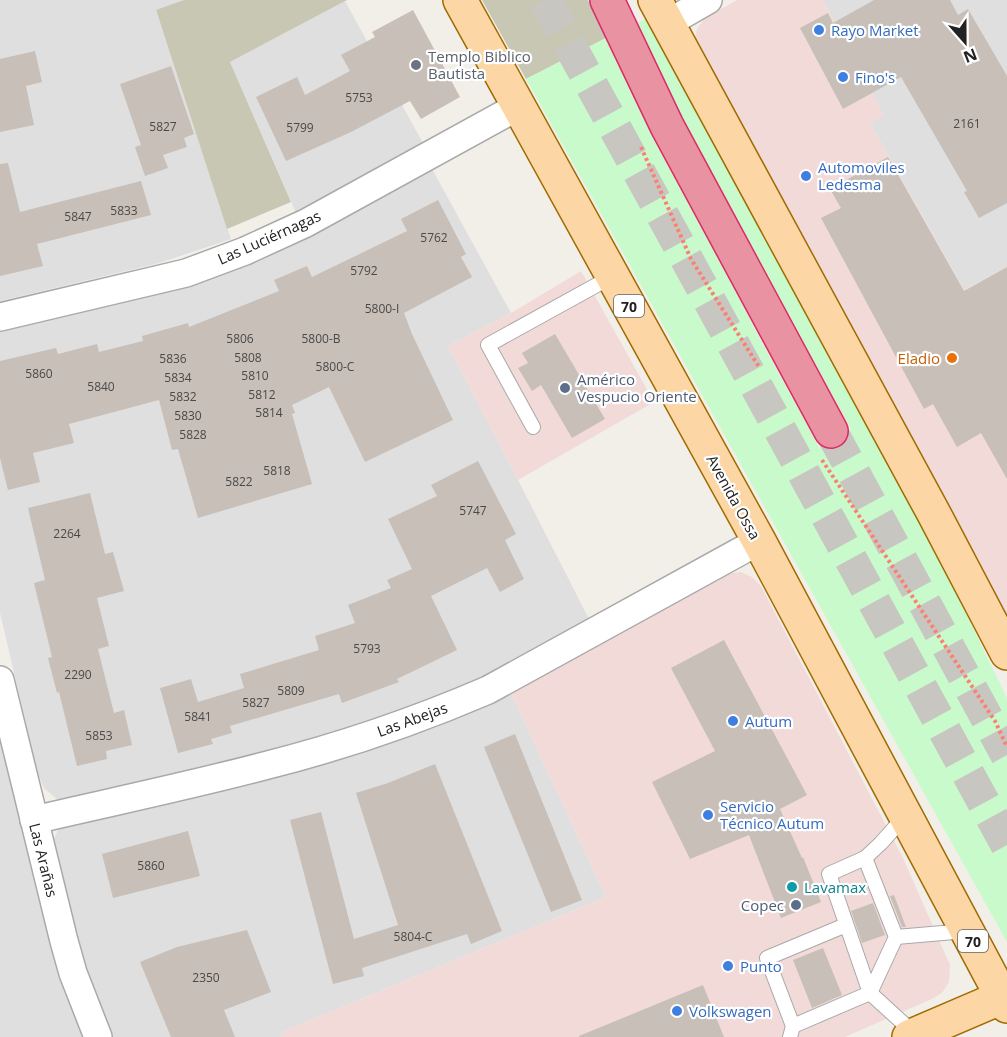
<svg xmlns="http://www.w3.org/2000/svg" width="1007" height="1037" viewBox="0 0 1007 1037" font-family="'Open Sans',sans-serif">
  <rect width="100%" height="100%" fill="#f2efe9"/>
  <!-- residential -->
  <g fill="#e0dfdf">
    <polygon points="0,0 184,0 156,11 231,239 159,263 0,301"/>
    <polygon points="823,0 1007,0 1007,267 964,290 870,123 883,115"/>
    <polygon points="345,1 424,145 297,215 230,62"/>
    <polygon points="431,167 511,313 448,346 518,480 590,621 491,675 432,701 340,734 69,802 58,800 44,788 38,774 0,613 0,328"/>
    <polygon points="510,691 606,897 280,1033 282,1037 112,1037 84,965 53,851 53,841 58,830 65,825 77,822 294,773 325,764 437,727 459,718"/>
    <polygon points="0,732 64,987 83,1037 0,1037"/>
  </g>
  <!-- commercial -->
  <g fill="#f2dad9">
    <polygon points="737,0 823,0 884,115 870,123 964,290 1007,267 1007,617 698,53 695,39 697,29 704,19"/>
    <polygon points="581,271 654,402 518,480 448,346 511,313"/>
    <polygon points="741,572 752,577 761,586 903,858 950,965 949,982 942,993 934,998 845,1037 282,1037 280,1033 606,897 510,691 727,574"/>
  </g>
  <!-- construction -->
  <g fill="#c7c7b4">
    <polygon points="184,0 347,0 230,62 291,202 227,229 156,10"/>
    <polygon points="482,0 588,0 606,38 526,79"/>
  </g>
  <!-- park -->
  <polygon fill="#c8facc" points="649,17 938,556 1007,698 1007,942 526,79 606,38 756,331 819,447 851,429 681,121 636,24"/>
  <!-- building -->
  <g fill="#c7bfb8">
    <polygon points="874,0 950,0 958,15 968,9 1007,76 1007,203 979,218 964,192 967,191 901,77 843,109 800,28 828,13 833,23"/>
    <polygon points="413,10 460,97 421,119 410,101 351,132 286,161 256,97 297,77 305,95 350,71 341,55 375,37 372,32"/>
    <polygon points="35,51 42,82 26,86 34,125 0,132 0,59"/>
    <polygon points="171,66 194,134 184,138 187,147 163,155 168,168 145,176 135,147 141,145 120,84"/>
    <polygon points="888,157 964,291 1007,267 1007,479 981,433 957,447 933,404 924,409 821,218 841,208 830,189"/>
    <polygon points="8,163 20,212 141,181 151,215 37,244 43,266 0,276 0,164"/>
    <polygon points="438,200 466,254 461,257 472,277 404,313 412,334 453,420 365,462 329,387 292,405 295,413 292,414 312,484 198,518 178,449 172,450 159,400 69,424 74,443 33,453 40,482 8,490 0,458 0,361 56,348 58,354 97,344 99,352 143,341 142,336 188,323 189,327 279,291 274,280 307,266 312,277 407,231 401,219"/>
    <polygon points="555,334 605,419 572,438 541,385 532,391 518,368 528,363 522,353"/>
    <polygon points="478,461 516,534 505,540 524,579 500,592 487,568 431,596 457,650 397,679 399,682 342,703 339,694 230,726 232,733 211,739 213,744 178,753 160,688 191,679 198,702 244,688 240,674 319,650 315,636 355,623 348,605 391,588 387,580 412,569 388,519 437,496 431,485"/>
    <polygon points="90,493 105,554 113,552 124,591 97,598 109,646 98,649 114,713 124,710 132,745 106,751 107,759 77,766 59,692 57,693 48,658 52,657 34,583 45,580 28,508"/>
    <polygon points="724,640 807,795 780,809 802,858 803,857 821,902 781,918 749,835 690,859 652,782 715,751 671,668"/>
    <polygon points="515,734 582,900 551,912 484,747"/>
    <polygon points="435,764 502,931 471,944 467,934 362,968 364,976 333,984 290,820 321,812 354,939 398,925 356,793 388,783"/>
    <polygon points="188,831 200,876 113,898 102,854"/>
    <polygon points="894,895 906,927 902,927 890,896"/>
    <polygon points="873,903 885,935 862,943 851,911"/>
    <polygon points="247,930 271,992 224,1010 235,1037 171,1037 140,962 177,947"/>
    <polygon points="823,948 842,995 812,1008 793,960"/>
    <polygon points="703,985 724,1037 579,1037 579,1036"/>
  </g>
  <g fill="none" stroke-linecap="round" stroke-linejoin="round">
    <!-- motorway-tunnel -->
    <g stroke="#c8c6c1" stroke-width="33" stroke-dasharray="33 16" stroke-linecap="butt">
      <polyline points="545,0 1007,845"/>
      <polyline points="831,431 1007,755"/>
    </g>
    <defs>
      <g id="service">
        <polyline points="533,427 488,345 613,276"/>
        <polyline points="906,815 881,843 865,858 829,874 870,993 915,1034"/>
        <polyline points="896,937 966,931"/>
        <polyline points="793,1026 870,993 896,937 865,858"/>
        <polyline points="790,1037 793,1026 767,958 846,925"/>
      </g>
      <g id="minor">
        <polyline points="668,23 708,0"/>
        <polyline points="0,317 186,273 245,251 306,223 519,106"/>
        <polyline points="0,680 64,941 73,973 98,1037"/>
        <path d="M34,820C111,802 188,786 264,766C340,747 416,721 488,690L759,541"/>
      </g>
      <g id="primary">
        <polyline points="460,0 759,541 1007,1006"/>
        <polyline points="655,0 933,512 1007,653"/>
        <polyline points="909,1037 1007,995"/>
      </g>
      <polyline id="motorway" points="607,0 667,126 831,431"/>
    </defs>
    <!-- service casing -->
    <use href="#service" stroke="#a9a9a9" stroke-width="16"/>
    <!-- minor casing -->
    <use href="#minor" stroke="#a9a9a9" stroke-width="30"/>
    <!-- primary casing -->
    <use href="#primary" stroke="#a06b00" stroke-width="36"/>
    <!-- motorway casing -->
    <use href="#motorway" stroke="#dc2a67" stroke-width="36"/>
    <!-- path -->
    <g stroke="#fa8072" stroke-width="4" stroke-dasharray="3 3" stroke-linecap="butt">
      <polyline points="641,147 691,259 759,367"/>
      <polyline points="822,460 995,721 1007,747"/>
    </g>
    <!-- service -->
    <use href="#service" stroke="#fff" stroke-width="14"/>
    <!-- minor -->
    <use href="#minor" stroke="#fff" stroke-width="27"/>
    <!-- primary -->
    <use href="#primary" stroke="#fcd6a4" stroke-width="33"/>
    <!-- motorway -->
    <use href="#motorway" stroke="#e892a2" stroke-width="33"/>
  </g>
  <!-- markers -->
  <g fill="#3f7fe0" stroke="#fff" stroke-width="2">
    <circle cx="819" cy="30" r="6"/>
    <circle cx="843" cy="77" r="6"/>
    <circle cx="806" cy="176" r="6"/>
    <circle cx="733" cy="721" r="6"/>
    <circle cx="708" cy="815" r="6"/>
    <circle cx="728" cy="966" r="6"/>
    <circle cx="677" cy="1011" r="6"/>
  </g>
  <circle fill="#6b7280" stroke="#fff" stroke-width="2" cx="416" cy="65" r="6"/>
  <circle fill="#e8710a" stroke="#fff" stroke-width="2" cx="952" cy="358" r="6"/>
  <g fill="#5c6f8a" stroke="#fff" stroke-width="2">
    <circle cx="565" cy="388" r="6"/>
    <circle cx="796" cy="905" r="6"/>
  </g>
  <circle fill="#0f9aa8" stroke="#fff" stroke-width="2" cx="792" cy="887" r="6"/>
  <g text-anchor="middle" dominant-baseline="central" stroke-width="4.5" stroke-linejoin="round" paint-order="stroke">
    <!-- number labels -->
    <g font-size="12" fill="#4b4948">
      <text x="359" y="97">5753</text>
      <text x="967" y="123">2161</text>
      <text x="163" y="126">5827</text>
      <text x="300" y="127">5799</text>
      <text x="124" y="210">5833</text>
      <text x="78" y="216">5847</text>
      <text x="434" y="237">5762</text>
      <text x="364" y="270">5792</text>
      <text x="382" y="308">5800-I</text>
      <text x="240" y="338">5806</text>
      <text x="321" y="338">5800-B</text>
      <text x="248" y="357">5808</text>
      <text x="173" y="358">5836</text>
      <text x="335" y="366">5800-C</text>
      <text x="39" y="373">5860</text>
      <text x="255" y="375">5810</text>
      <text x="178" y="377">5834</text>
      <text x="101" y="386">5840</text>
      <text x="262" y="394">5812</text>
      <text x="183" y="396">5832</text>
      <text x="269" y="412">5814</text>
      <text x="188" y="415">5830</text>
      <text x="193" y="434">5828</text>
      <text x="277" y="470">5818</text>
      <text x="239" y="481">5822</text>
      <text x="473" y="510">5747</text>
      <text x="67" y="533">2264</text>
      <text x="367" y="648">5793</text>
      <text x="78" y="674">2290</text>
      <text x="291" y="690">5809</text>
      <text x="256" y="702">5827</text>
      <text x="198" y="716">5841</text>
      <text x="99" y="735">5853</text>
      <text x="151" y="865">5860</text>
      <text x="413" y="936">5804-C</text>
      <text x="206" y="977">2350</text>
    </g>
    <!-- shield labels -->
    <g fill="#fff" stroke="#646464" stroke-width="1.5">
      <rect x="614" y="295" width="30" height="22" rx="4.5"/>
      <rect x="958" y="930" width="30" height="22" rx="4.5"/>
    </g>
    <g font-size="14" font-weight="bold" fill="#222">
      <text x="629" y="306">70</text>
      <text x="973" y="941">70</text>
    </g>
    <!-- shop labels -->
    <g font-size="15" fill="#366cbe" stroke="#fff" text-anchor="start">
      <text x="831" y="30">Rayo Market</text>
      <text x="855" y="77">Fino's</text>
      <text x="818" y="167">Automoviles<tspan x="818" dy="17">Ledesma</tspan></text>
      <text x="745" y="721">Autum</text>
      <text x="720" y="806">Servicio<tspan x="720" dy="17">Técnico Autum</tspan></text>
      <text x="740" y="966">Punto</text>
      <text x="689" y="1011">Volkswagen</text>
    </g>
    <!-- worship labels -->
    <g font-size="15" fill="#5b616d" stroke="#fff" text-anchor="start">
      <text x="428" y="56">Templo Biblico<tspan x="428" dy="17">Bautista</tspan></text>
    </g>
    <!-- street labels -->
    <g font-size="15" fill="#222" stroke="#fff">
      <text transform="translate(269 237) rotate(-24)">Las Luciérnagas</text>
      <text transform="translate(734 497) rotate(61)">Avenida Ossa</text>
      <text transform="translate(412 719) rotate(-20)">Las Abejas</text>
      <text transform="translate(44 860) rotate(76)">Las Arañas</text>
    </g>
    <!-- food labels -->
    <g font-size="15" fill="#c56008" stroke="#fff" text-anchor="end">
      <text x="940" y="358">Eladio</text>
    </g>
    <!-- service labels -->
    <g font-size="15" fill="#4e5e75" stroke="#fff" text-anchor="start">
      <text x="577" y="379">Américo<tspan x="577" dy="17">Vespucio Oriente</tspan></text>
      <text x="784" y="905" text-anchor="end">Copec</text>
    </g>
    <!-- culture labels -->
    <g font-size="15" fill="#0d838f" stroke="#fff" text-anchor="start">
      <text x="804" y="887">Lavamax</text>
    </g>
  </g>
  <!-- north arrow -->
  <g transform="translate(965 42) rotate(159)" stroke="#ffffff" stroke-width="4.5" paint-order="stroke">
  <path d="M0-4.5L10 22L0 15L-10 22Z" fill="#222222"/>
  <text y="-9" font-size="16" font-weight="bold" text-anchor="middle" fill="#222222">N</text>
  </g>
</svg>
